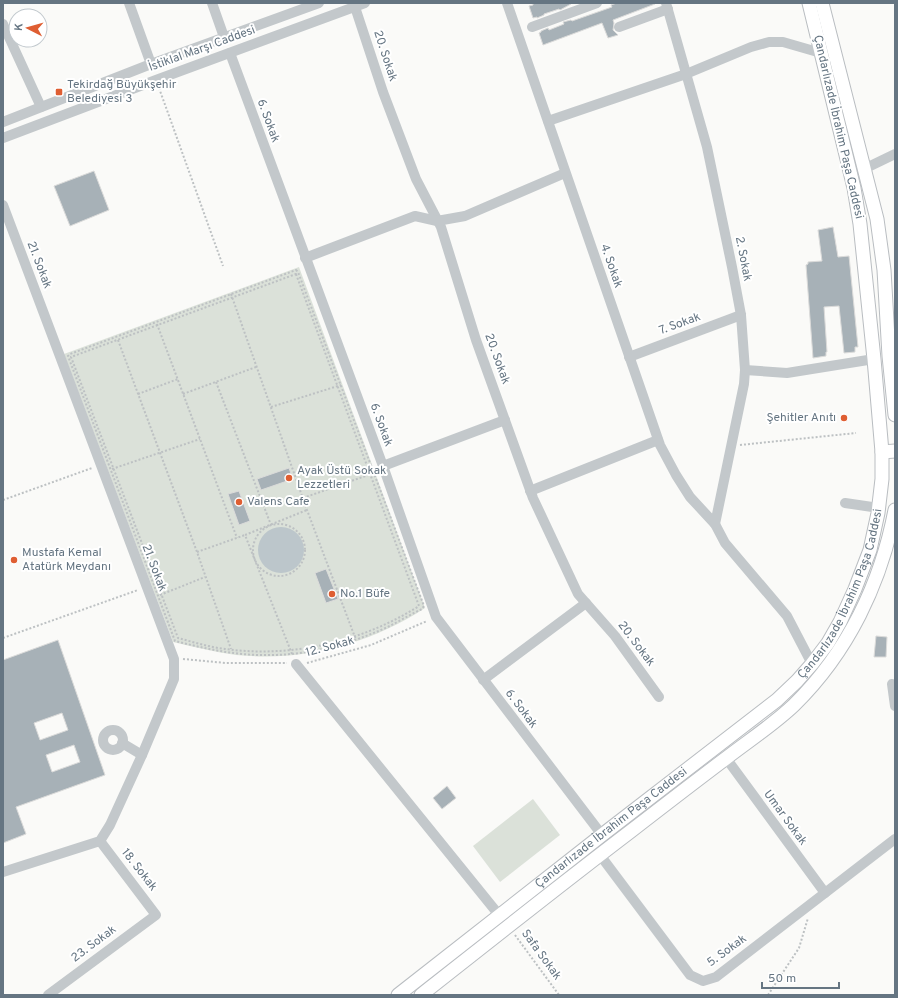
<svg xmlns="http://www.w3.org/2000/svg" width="898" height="998" viewBox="0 0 898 998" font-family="Overpass,sans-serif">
  <rect width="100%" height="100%" fill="#fafaf8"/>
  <!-- green -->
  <g fill="#dbe1d9">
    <path d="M299,267L425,608C370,644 303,662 236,655C215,652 194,647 173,642L64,354Z"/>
    <polygon points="533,799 560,835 500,882 473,846"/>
  </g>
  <!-- water -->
  <circle fill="#bcc6cb" cx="281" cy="550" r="23"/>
  <!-- building -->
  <g fill="#a7b1b7" stroke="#dbdbda" fill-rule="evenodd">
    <polygon points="533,3 571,3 571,4 560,10 559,9 544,14 544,15 537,18 537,17 533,18 529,6 533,5"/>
    <polygon points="617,3 655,3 655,4 613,20 614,23 613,30 618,35 608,38 602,23 543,45 539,33 541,32 541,31 548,28 549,30 564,24 563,22 571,20 572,21 612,7 611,5"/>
    <polygon points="94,171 109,210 70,226 54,186"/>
    <polygon points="833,227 838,257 849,256 858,347 855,347 855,352 844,353 839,306 824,307 827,352 826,352 826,356 813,358 806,265 808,264 808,262 822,261 818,230"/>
    <polygon points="289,468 293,479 261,490 257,479"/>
    <polygon points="239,491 250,521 239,525 228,494"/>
    <polygon points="326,569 338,599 326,603 315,573"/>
    <polygon points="876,636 887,637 886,657 874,657"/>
    <path d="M58,640L105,775L16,807L26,834L3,843V660ZM62,713L68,730L40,740L34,723ZM74,745L80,762L52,772L46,755Z"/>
    <polygon points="447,786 456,798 442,809 433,798"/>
  </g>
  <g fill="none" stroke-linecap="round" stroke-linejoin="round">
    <defs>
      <g id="major">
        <polyline points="822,3 877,219 884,270 889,356 895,415"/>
        <polyline points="882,452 895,451"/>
        <path id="s1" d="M398,995L602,835L777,700L797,681L812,664L828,643L840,622L855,589L870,550L878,513L882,479V452L874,359L860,224L854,188L809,3"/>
        <path d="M421,995C491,940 560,885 631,831C662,807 693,783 725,759C748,741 773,725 794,705C848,652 881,583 895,510"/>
      </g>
    </defs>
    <!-- major casing -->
    <use href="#major" stroke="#b9bdc1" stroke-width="15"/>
    <!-- path -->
    <g stroke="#bdc1c3" stroke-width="2" stroke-dasharray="2 2" stroke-linecap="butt">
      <polyline points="159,88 223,266"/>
      <path d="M296,270L298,272L424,606L422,609C407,616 392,626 376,632C340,647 301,656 262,655C233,655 203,648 175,641L68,356L70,354Z"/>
      <path d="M296,274L419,606C362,642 292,658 225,649C209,647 193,642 178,638L71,357Z"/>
      <polyline points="231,294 307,510 356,640"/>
      <polyline points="157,324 237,538"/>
      <polyline points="118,340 197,552 231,649"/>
      <polyline points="216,382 271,525"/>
      <polyline points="138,394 178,379"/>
      <polyline points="183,394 256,367"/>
      <polyline points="271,407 341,385"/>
      <polyline points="740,445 856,433"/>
      <polyline points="112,469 200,439"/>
      <polyline points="303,498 374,473"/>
      <polyline points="3,500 92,468"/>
      <circle cx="279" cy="550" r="26"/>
      <polyline points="197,552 245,535"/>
      <polyline points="160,595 205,577"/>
      <polyline points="3,638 138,590"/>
      <polyline points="292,654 245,535 307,510"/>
      <polyline points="183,659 226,663 287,663"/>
      <polyline points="307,663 371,645 427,621"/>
      <polyline points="515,935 559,995"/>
      <polyline points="768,995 799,948 808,918"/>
    </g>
    <!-- minor -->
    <g stroke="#c3c8cb" stroke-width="10">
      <polyline points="129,3 151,64"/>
      <polyline points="212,3 224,37"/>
      <polyline points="507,3 660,445 676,475 690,497 715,524 725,543 787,616 812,664"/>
      <polyline points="666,3 707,147 732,267 741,315 745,370 744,384 715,524"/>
      <polyline points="355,7 383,92 416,179 441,227 476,340 533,498 578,594 615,636 659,697"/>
      <polyline points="3,24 41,107"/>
      <polyline points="532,27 597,3"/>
      <polyline points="619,27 668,9"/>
      <polyline points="230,53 383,466 436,617 602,835"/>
      <polyline points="548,121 686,74 751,47 769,42 783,42 821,53"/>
      <polyline points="3,122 151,64 319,3"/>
      <polyline points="3,138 156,80 365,3"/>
      <polyline points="864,169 895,154"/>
      <polyline points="3,205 174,659 174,679 142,755 110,825 100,841 3,872"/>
      <polyline points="305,258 415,216 437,221 465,216 565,173"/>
      <polyline points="629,357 741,315"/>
      <polyline points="745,370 787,373 874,359"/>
      <polyline points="383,466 505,420"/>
      <polyline points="530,491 658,440"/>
      <polyline points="845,503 879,508"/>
      <polyline points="296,664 499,915"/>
      <polyline points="483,680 586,603"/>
      <polyline points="892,684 895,706"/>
      <circle cx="113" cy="740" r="10"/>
      <polyline points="122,743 142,755"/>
      <polyline points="726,758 825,893"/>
      <polyline points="600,855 690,975 703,981 716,977 895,839"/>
      <polyline points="48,995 156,915 100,841"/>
    </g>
    <!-- major -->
    <use href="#major" stroke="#fff" stroke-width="13"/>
  </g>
  <!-- markers -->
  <g fill="#df5e32" stroke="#fff" stroke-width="1.5">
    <rect x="55" y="88" width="8" height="8" rx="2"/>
    <circle cx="844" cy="418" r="4"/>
    <circle cx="289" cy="478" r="4"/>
    <circle cx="239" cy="502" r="4"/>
    <circle cx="14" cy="560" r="4"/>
    <circle cx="332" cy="594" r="4"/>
  </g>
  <g text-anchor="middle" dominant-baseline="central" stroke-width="4" stroke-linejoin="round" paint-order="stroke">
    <!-- street labels -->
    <g font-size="12" fill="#657582" stroke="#fff">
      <text transform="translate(202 49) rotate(-20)">İstiklal Marşı Caddesi</text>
      <text transform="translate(385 56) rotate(72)">20. Sokak</text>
      <text transform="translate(268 121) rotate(70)">6. Sokak</text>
      <text transform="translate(838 127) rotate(77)">Çandarlızade İbrahim Paşa Caddesi</text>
      <text transform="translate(743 259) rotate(79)">2. Sokak</text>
      <text transform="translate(39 265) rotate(69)">21. Sokak</text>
      <text transform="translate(611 266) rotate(71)">4. Sokak</text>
      <text transform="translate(680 324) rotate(-20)">7. Sokak</text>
      <text transform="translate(497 359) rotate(70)">20. Sokak</text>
      <text transform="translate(381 425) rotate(70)">6. Sokak</text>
      <text transform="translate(154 568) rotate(69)">21. Sokak</text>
      <text stroke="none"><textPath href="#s1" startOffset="607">Çandarlızade İbrahim Paşa Caddesi</textPath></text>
      <text transform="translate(636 644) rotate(53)">20. Sokak</text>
      <text transform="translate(330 647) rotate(-15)">12. Sokak</text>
      <text transform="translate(521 709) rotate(53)">6. Sokak</text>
      <text transform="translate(785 818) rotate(54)">Umar Sokak</text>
      <text stroke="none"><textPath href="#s1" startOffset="271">Çandarlızade İbrahim Paşa Caddesi</textPath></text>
      <text transform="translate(139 870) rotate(52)">18. Sokak</text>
      <text transform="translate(94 944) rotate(-37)">23. Sokak</text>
      <text transform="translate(727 951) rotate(-36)">5. Sokak</text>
      <text transform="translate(541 955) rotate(54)">Safa Sokak</text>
    </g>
    <!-- poi labels -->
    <g font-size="12" fill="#657582" stroke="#fff" text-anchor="start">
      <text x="67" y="85">Tekirdağ Büyükşehir<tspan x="67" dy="14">Belediyesi 3</tspan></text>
      <text x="836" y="418" text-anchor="end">Şehitler Anıtı</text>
      <text x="297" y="471">Ayak Üstü Sokak<tspan x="297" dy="14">Lezzetleri</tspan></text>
      <text x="247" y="502">Valens Cafe</text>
      <text x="22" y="553">Mustafa Kemal<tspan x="22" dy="14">Atatürk Meydanı</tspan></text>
      <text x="340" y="594">No.1 Büfe</text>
    </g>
  </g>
  <!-- border -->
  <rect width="898" height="998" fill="none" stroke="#657582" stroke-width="8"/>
  <!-- north arrow -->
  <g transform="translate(28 28) rotate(276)"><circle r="19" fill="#ffffff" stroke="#c1c8cd"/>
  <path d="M0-3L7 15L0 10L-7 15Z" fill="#df5e32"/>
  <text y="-6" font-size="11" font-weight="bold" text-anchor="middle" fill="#657582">K</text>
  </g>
  <!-- scale -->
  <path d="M762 982v6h77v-6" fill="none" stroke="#657582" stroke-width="2"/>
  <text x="768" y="982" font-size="12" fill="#657582" stroke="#ffffff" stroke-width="3" paint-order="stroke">50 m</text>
</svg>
